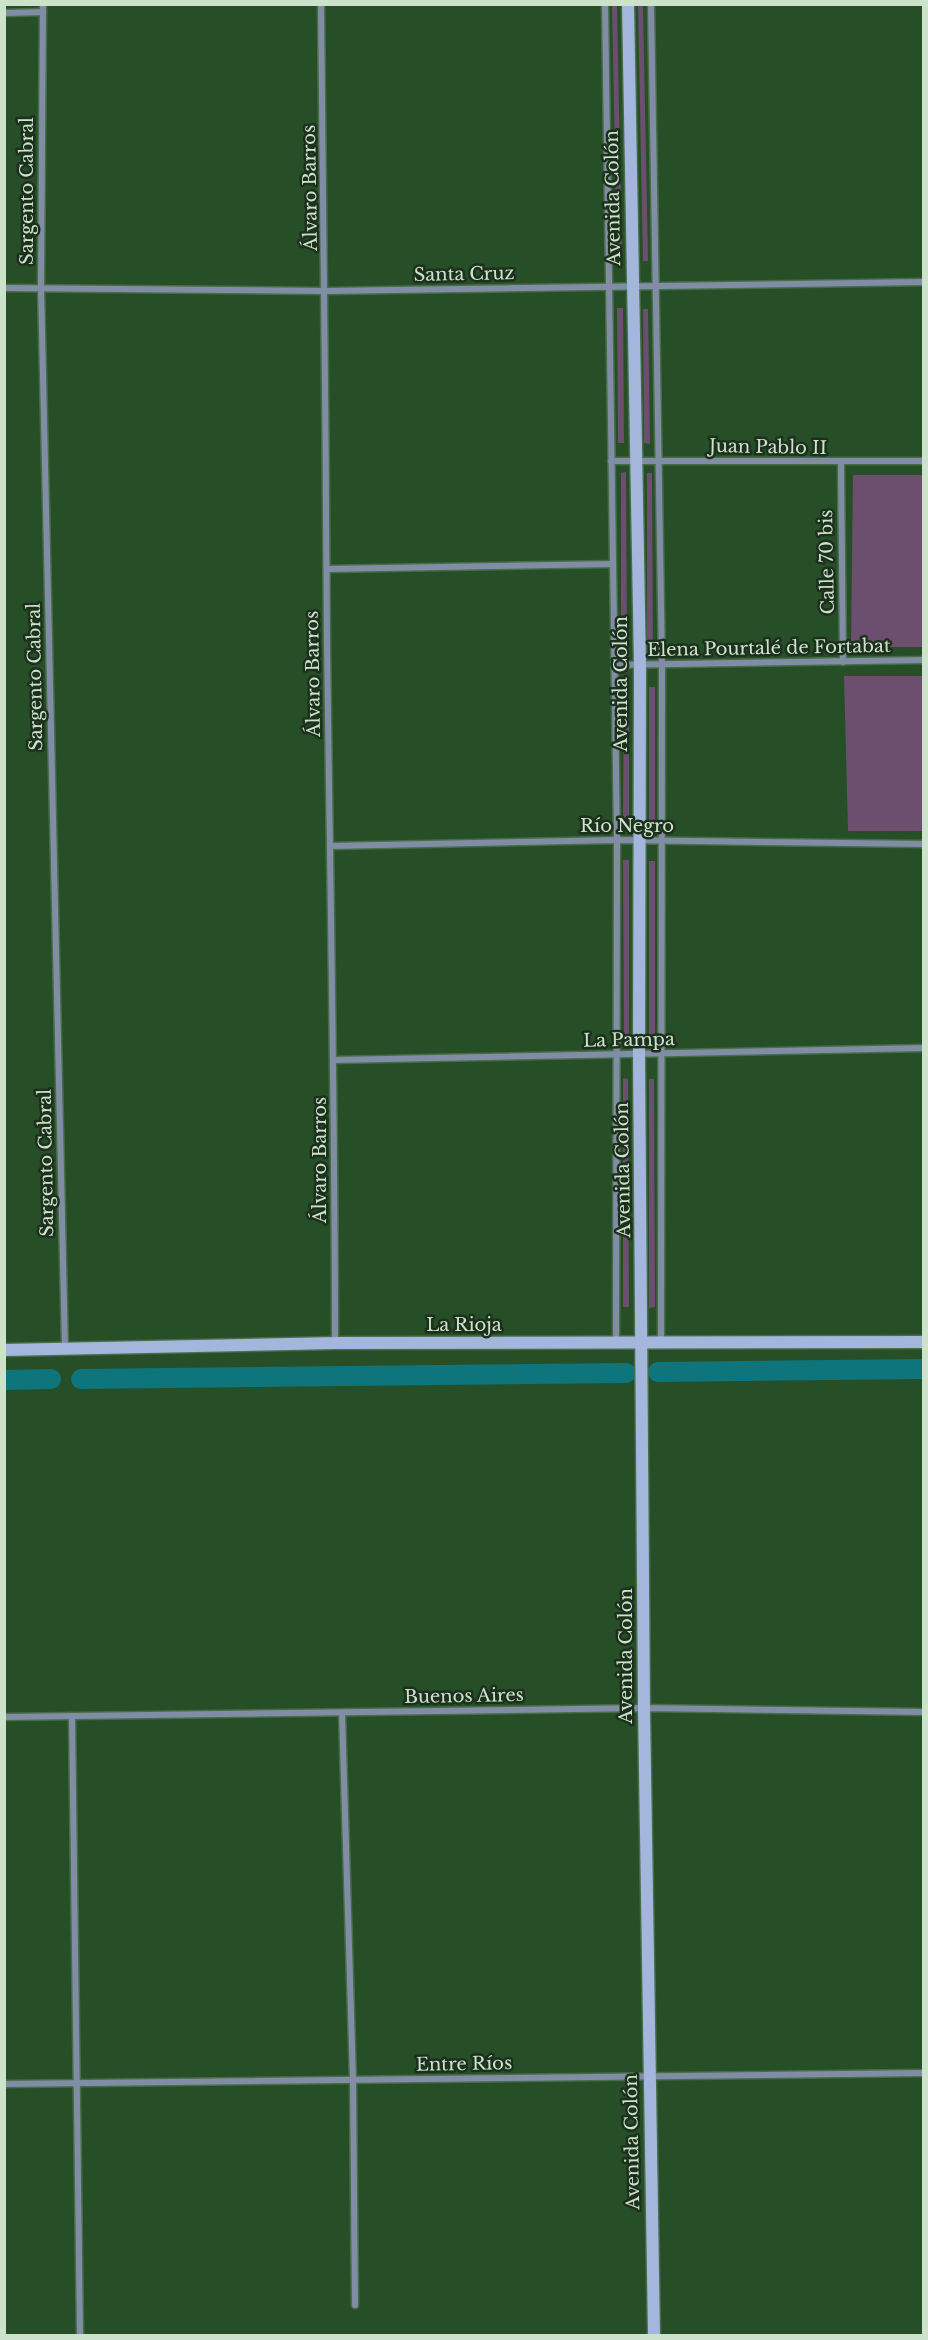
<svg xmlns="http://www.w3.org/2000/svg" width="928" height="2340" viewBox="0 0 928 2340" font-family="'Libre Baskerville',serif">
  <rect width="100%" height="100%" fill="#264e27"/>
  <!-- green -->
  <g fill="#6c4f6e">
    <polygon points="612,5 617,5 622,261 617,260"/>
    <polygon points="638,5 643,5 648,261 643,261"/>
    <polygon points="617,308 623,308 624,443 618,443"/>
    <polygon points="643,309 648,309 650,444 644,443"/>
    <polygon points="626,472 627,654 621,654 621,473"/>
    <polygon points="647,473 652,473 653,654 647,655"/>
    <polygon points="853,475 923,475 923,647 851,647"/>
    <polygon points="844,676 922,676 923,831 848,831"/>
    <polygon points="624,686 629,686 629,821 623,821"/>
    <rect x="649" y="687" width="6" height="135"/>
    <polygon points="623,860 629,860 629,1041 624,1041"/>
    <rect x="649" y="861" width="6" height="181"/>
    <polygon points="623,1078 628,1079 629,1307 623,1307"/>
    <polygon points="649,1079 654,1079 655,1307 649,1308"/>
  </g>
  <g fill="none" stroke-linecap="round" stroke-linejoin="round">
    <!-- canal -->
    <g stroke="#0f757d" stroke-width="20">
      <polyline points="658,1372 924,1369"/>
      <polyline points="81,1379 626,1373"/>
      <polyline points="4,1380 51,1379"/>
    </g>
    <defs>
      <g id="street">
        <polyline points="43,4 41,287 65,1349"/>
        <path d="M321,4C325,218 325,430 327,643C330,877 335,1110 335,1343"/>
        <polyline points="605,4 617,840 616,1342"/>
        <polyline points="651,4 662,665 661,1342"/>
        <polyline points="4,13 43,12"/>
        <polyline points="4,288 327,291 924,282"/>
        <polyline points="611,461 924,461"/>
        <polyline points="841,463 843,662"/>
        <polyline points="327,569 613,564"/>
        <polyline points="615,665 924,660"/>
        <polyline points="330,846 617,840 924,844"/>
        <polyline points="335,1060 924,1048"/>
        <polyline points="342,1713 353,2080 355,2305"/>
        <polyline points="72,1716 80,2336"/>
        <polyline points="4,1717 644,1708 924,1712"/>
        <polyline points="4,2084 924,2073"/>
      </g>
      <g id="secondary">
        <polyline points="628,4 640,666 639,1056 644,1708 654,2336"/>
        <polyline points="4,1350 335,1343 924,1342"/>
      </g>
    </defs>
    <!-- street casing -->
    <use href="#street" stroke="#476c48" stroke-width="9"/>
    <!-- secondary casing -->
    <use href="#secondary" stroke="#476c48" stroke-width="15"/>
    <!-- street -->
    <use href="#street" stroke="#818da5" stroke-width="6"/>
    <!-- secondary -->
    <use href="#secondary" stroke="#a4b6dc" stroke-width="12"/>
  </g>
  <g text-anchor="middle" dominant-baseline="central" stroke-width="5" stroke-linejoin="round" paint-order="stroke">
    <!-- street labels -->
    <g font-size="18" fill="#cce2cb" stroke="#1d2f1d">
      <text transform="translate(310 188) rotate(-91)">Álvaro Barros</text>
      <text transform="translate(27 191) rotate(-90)">Sargento Cabral</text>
      <text transform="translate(613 198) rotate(-91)">Avenida Colón</text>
      <text transform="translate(464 274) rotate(-1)">Santa Cruz</text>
      <text transform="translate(768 447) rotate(1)">Juan Pablo II</text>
      <text transform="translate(827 562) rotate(-91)">Calle 70 bis</text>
      <text transform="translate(769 648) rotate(-1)">Elena Pourtalé de Fortabat</text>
      <text transform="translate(313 674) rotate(-91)">Álvaro Barros</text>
      <text transform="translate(35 677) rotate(-91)">Sargento Cabral</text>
      <text transform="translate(621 684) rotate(-90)">Avenida Colón</text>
      <text x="627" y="826">Río Negro</text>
      <text transform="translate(629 1040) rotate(-1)">La Pampa</text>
      <text transform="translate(320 1160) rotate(-90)">Álvaro Barros</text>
      <text transform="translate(46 1163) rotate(-91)">Sargento Cabral</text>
      <text transform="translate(623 1170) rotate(-91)">Avenida Colón</text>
      <text x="464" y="1325">La Rioja</text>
      <text transform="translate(626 1656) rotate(-90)">Avenida Colón</text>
      <text transform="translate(464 1696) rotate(-1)">Buenos Aires</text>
      <text transform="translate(464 2064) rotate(-1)">Entre Ríos</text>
      <text transform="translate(632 2142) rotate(-91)">Avenida Colón</text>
    </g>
  </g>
  <!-- border -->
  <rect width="928" height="2340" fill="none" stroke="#cce2cb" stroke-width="12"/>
</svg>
